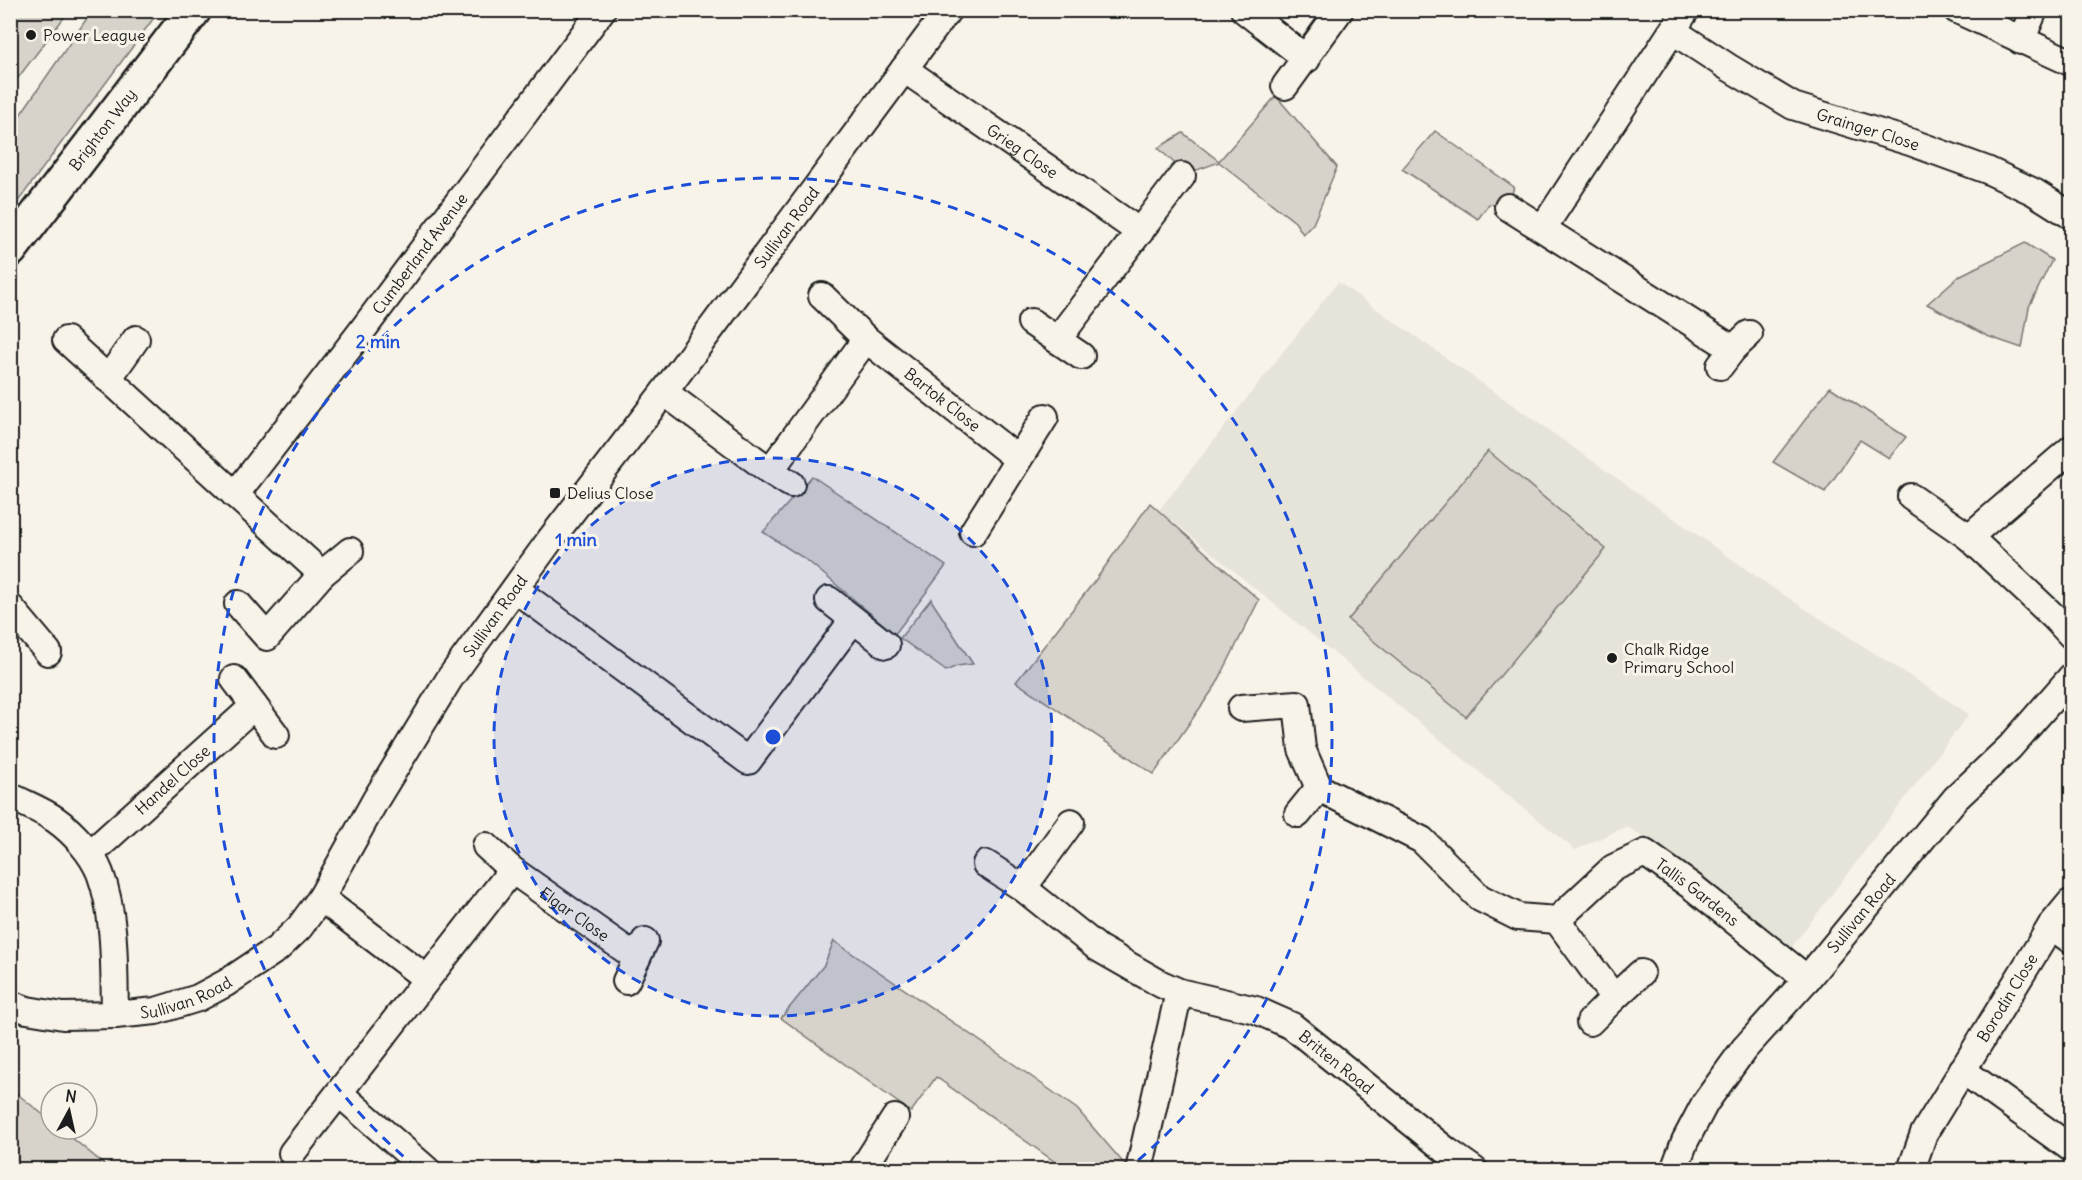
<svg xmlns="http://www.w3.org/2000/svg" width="2082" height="1180" viewBox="0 0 2082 1180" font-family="Delius,sans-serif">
  <rect width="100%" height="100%" fill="#f7f3e8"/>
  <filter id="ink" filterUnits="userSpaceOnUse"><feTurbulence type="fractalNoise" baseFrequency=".0167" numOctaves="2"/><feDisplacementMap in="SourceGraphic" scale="12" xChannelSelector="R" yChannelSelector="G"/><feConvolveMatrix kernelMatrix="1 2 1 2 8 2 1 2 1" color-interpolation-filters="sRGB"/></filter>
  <g filter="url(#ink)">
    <!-- built -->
    <polygon fill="#e6e3d9" points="1338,282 1770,586 1969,714 1791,948 1627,826 1575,850 1159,510"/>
    <!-- green -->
    <g fill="#d7d3cb" stroke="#7a7874" stroke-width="1.5">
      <polygon points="11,10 69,11 11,87 10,11"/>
      <polygon points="92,11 159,11 11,211 11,128"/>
      <polygon points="1276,96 1337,167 1313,224 1303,234 1295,222 1219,162 1186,174 1158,148 1183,133 1219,161"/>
      <polygon points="1435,131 1514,187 1508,207 1489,204 1478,219 1402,169"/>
      <polygon points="2025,243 2052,260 2029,307 2022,348 1987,336 1927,304 1959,276"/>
      <polygon points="1830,387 1906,437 1889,458 1860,440 1825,492 1773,462"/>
      <polygon points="1488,451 1606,549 1466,717 1348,620"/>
      <polygon points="812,476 946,566 895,634 808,561 763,532"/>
      <polygon points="1150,503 1259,600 1216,685 1154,774 1016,682 1097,578"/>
      <polygon points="931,599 931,600 973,664 957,666 946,671 900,638"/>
      <polygon points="834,941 1015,1065 1077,1109 1127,1167 1126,1169 1065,1169 936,1077 911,1112 781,1018 824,965"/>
      <polygon points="10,1088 51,1121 51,1129 61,1129 110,1169 11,1169"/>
    </g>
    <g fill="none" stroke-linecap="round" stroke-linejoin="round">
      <defs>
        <g id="street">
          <polyline points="1244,10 1307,59"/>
          <polyline points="1957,10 2072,63"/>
          <path id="s1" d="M1673,31L1728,67L1793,106L1910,142L1987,170L2034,192L2072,216"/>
          <polyline points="2021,41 2034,10"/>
          <path id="s2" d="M904,69L1140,232"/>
          <polyline points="1285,86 1340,10"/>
          <polyline points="1508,207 1733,349"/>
          <polyline points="1543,228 1686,10"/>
          <polyline points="822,296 866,339"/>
          <polyline points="1031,322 1081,356"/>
          <polyline points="66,340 322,574"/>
          <polyline points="1057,340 1182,176"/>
          <polyline points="1720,366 1733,349 1749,334"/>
          <polyline points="108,379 136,339"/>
          <path id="s3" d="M664,392L770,471L866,339L1018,459"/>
          <polyline points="2072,448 1969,537 2053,616 2072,636"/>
          <polyline points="770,471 791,484"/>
          <path id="s4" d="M235,495L358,336L602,10"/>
          <polyline points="1911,497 1969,537"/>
          <polyline points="973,532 1045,417"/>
          <polyline points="515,589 748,761 853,620"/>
          <polyline points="829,600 886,645"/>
          <polyline points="238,604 267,637 322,574 350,551"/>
          <polyline points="10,607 48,652"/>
          <polyline points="234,679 276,735"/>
          <path id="s5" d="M1241,708L1297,704L1302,749L1319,788L1422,840L1480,898L1518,917L1557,920L1613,868L1645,853L1694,888L1807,979"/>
          <path d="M10,796C25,804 42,810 56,820C73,832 92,853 100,873C116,915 114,970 115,1015"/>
          <polyline points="1298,814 1319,788"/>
          <path id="s6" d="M486,846L512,870L637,958"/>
          <path id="s7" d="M90,854L254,706"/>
          <path id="s8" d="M986,864L1023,888L1098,948L1161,984L1179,992L1256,1010L1292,1026L1447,1151L1474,1170"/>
          <polyline points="1023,888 1071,822"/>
          <polyline points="321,898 427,979"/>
          <polyline points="1557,920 1614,998 1641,973"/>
          <polyline points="2051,926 2072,941"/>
          <polyline points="626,981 645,941"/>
          <path id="s9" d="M10,1004L27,1010L63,1016L115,1015L156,1011L198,998L226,983L277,949L299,928L321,898L376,799L450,678L550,540L664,392L948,10"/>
          <polyline points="1590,1022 1614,998"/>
          <polyline points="1962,1070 2072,1149"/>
          <polyline points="339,1093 427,1170"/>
          <polyline points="292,1153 512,870"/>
          <polyline points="862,1170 895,1118"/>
          <polyline points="1139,1170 1179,992"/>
          <path id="s10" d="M1674,1170L1685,1141L1705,1103L1744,1049L1807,979L1955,799L2010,747L2072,676"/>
          <path id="s11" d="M1911,1170L1924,1133L2051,926L2070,903"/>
        </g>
        <g id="secondary">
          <path id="s12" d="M10,250L194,10"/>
        </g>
      </defs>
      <!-- street casing -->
      <use href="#street" stroke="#1c1c1c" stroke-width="30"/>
      <!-- secondary casing -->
      <use href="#secondary" stroke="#1c1c1c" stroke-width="38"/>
      <!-- street -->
      <use href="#street" stroke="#f7f3e8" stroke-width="26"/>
      <!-- secondary -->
      <use href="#secondary" stroke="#f7f3e8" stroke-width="33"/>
    </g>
  </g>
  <!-- distance rings -->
  <circle cx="773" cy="737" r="279" fill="#1d4ed8" fill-opacity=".12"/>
  <g fill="none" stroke="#1d4ed8" stroke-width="3" stroke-dasharray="10 8">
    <circle cx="773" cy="737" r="279"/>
    <path d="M417 1168A559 559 0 1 1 1129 1168"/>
  </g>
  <!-- markers -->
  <g fill="#1c1c1c" stroke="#f7f3e8" stroke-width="2">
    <circle cx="31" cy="35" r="6"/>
    <rect x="549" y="487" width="12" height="12" rx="3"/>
    <circle cx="1612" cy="658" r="6"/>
  </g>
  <g text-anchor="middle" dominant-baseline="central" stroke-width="6" stroke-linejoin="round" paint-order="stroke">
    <!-- poi labels -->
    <g font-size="16" fill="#1c1c1c" stroke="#f7f3e8" text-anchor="start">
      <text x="43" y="35">Power League</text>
      <text x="567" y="493">Delius Close</text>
      <text x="1624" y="649">Chalk Ridge<tspan x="1624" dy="18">Primary School</tspan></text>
    </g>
    <!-- street labels -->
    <g font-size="16" fill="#1c1c1c" stroke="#f7f3e8">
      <text stroke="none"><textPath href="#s1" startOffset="220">Grainger Close</textPath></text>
      <text stroke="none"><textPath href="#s12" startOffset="152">Brighton Way</textPath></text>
      <text stroke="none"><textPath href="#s2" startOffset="144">Grieg Close</textPath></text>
      <text stroke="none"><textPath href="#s9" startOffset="1170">Sullivan Road</textPath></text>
      <text stroke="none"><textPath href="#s4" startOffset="304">Cumberland Avenue</textPath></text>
      <text stroke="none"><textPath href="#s3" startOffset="393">Bartok Close</textPath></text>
      <text stroke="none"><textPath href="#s9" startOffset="684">Sullivan Road</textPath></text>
      <text stroke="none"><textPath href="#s7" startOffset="111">Handel Close</textPath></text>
      <text stroke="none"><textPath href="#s5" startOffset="600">Tallis Gardens</textPath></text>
      <text stroke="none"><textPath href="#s6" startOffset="112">Elgar Close</textPath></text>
      <text stroke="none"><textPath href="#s10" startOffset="320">Sullivan Road</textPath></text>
      <text stroke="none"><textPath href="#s9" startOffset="180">Sullivan Road</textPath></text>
      <text stroke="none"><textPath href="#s11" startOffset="198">Borodin Close</textPath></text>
      <text stroke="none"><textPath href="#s8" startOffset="408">Britten Road</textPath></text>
    </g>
  </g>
  <circle cx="773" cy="737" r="9" fill="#1d4ed8" stroke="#f7f3e8" stroke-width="3"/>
  <g font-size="18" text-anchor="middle" font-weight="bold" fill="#1d4ed8" stroke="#f7f3e8" stroke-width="6" stroke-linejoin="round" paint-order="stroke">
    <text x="378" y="348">2 min</text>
    <text x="576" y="546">1 min</text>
  </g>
  <!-- margin -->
  <rect width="2082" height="1180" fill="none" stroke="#f7f3e8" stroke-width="36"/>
  <rect x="18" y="18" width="2046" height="1144" fill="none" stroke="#1c1c1c" stroke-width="2" filter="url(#ink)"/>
  <!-- north arrow -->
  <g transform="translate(69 1111) rotate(8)"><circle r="28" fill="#f7f3e8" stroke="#9f9d96" stroke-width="1.5"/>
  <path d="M0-4.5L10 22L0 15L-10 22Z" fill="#1c1c1c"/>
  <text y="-9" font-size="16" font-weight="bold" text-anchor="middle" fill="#1c1c1c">N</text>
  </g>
</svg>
